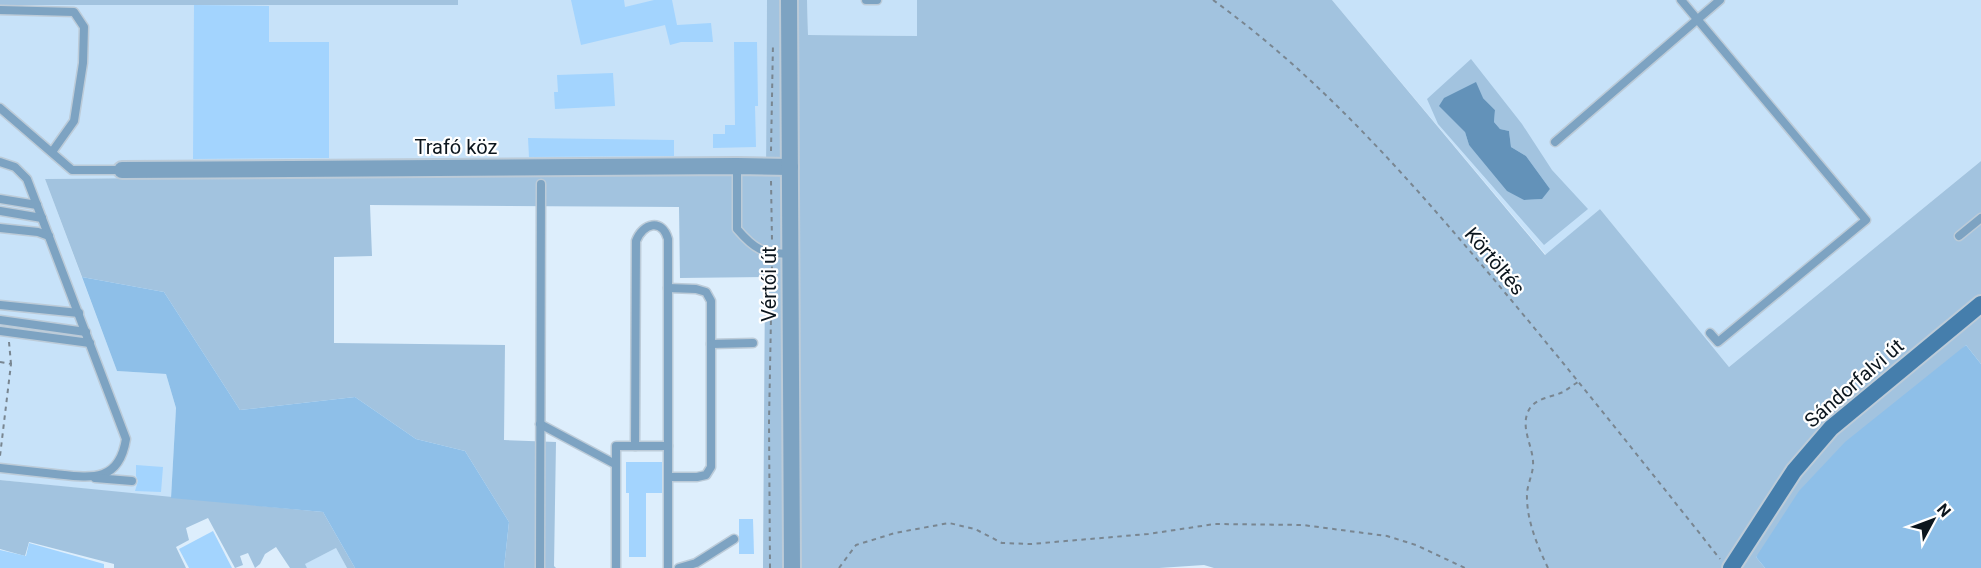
<svg xmlns="http://www.w3.org/2000/svg" width="1981" height="568" viewBox="0 0 1981 568" font-family="Roboto,sans-serif">
  <rect width="100%" height="100%" fill="#ddeefc"/>
  <!-- built -->
  <g fill="#c7e2f9">
    <polygon points="458,0 767,0 766,172 45,179 117,371 166,374 176,408 171,498 0,480 0,5 457,5"/>
    <polygon points="807,0 917,0 918,36 808,35"/>
    <polygon points="1332,0 1981,0 1981,161 1729,367 1600,209 1546,255"/>
    <polygon points="336,548 347,568 307,568 304,564"/>
  </g>
  <!-- green -->
  <g fill="#a2c3df" fill-rule="evenodd">
    <rect x="0" y="0" width="458" height="5"/>
    <polygon points="767,0 807,0 808,35 917,36 917,0 1332,0 1545,255 1600,209 1729,367 1981,161 1981,364 1966,345 1756,557 1765,568 1214,568 1204,565 1159,568 763,568 765,277 680,278 679,207 370,205 372,256 334,257 334,343 505,345 504,440 556,442 554,566 556,568 504,568 509,522 465,451 416,439 355,397 240,410 164,292 82,277 45,179 766,172"/>
    <path d="M1471,59L1522,124L1552,170L1588,209L1544,245L1438,124L1427,99ZM1483,98L1495,110L1494,122L1500,129L1509,131L1511,147L1526,156L1550,189L1541,199L1524,200L1469,145L1465,132Z"/>
    <polygon points="0,480 323,512 355,568 347,568 336,548 305,564 307,568 290,568 276,547 265,554 260,564 255,568 248,553 240,556 243,565 235,568 208,518 186,528 189,540 176,547 186,568 114,568 114,564 29,542 25,556 0,549"/>
  </g>
  <!-- forest -->
  <g fill="#8ebfe8">
    <polygon points="82,277 164,292 240,410 355,397 416,439 465,451 509,522 504,568 355,568 323,512 171,498 176,408 166,374 117,371"/>
    <polygon points="1966,345 1981,364 1981,568 1765,568 1756,557 1799,491 1845,442"/>
  </g>
  <!-- water -->
  <polygon fill="#6392b9" points="1476,82 1483,98 1495,110 1494,122 1500,129 1509,131 1511,147 1526,156 1550,189 1542,199 1524,200 1507,191 1469,145 1465,132 1439,106 1444,98"/>
  <!-- building -->
  <g fill="#a3d4fe">
    <polygon points="571,0 624,0 625,7 654,0 672,0 677,25 711,23 713,42 681,42 670,45 665,25 581,45"/>
    <polygon points="194,5 269,6 269,42 329,42 329,158 193,159"/>
    <polygon points="734,42 757,42 758,106 755,106 756,147 713,148 713,134 725,134 725,125 735,125"/>
    <polygon points="613,73 615,106 555,109 554,92 558,92 557,75"/>
    <polygon points="528,138 674,140 674,156 529,157"/>
    <polygon points="626,462 662,462 662,493 646,493 646,557 629,557 629,493 626,493"/>
    <polygon points="136,465 163,467 161,492 135,491 138,481 136,476"/>
    <polygon points="739,519 753,519 754,554 739,554"/>
    <polygon points="213,531 232,568 189,568 179,549"/>
    <polygon points="29,543 104,564 104,568 0,568 0,550 26,556"/>
  </g>
  <g fill="none" stroke-linecap="round" stroke-linejoin="round">
    <defs>
      <g id="service">
        <polyline points="866,0 877,0"/>
        <polyline points="1681,0 1866,220 1718,342 1710,333"/>
        <polyline points="0,10 74,12 84,27 83,63 74,121 52,152"/>
        <polyline points="0,108 72,170 122,170"/>
        <polyline points="1555,142 1720,0"/>
        <path d="M0,162L15,167L27,179L126,439C119,483 91,478 55,474C37,472 18,470 0,468"/>
        <path d="M737,166V229C755,250 762,253 790,254"/>
        <polyline points="0,199 37,205"/>
        <polyline points="0,211 42,218"/>
        <polyline points="0,228 38,232 49,236"/>
        <polyline points="1959,236 1981,218"/>
        <polyline points="668,288 696,289 706,292 711,301 711,467 706,475 697,477 669,477"/>
        <polyline points="0,305 79,313"/>
        <polyline points="0,320 86,332"/>
        <polyline points="0,331 90,343"/>
        <polyline points="711,344 753,343"/>
        <polyline points="540,424 615,464"/>
        <path d="M635,446L636,241C643,223 662,218 668,239V568"/>
        <polyline points="95,478 132,481"/>
        <polyline points="540,568 541,184"/>
        <polyline points="616,568 616,446 668,446"/>
        <polyline points="679,568 696,563 734,539"/>
      </g>
      <polyline id="minor" points="122,170 737,166 790,167"/>
      <polyline id="tertiary" points="789,0 792,568"/>
      <polyline id="secondary" points="1731,568 1794,471 1831,428 1981,304"/>
    </defs>
    <!-- service casing -->
    <use href="#service" stroke="#bccbd8" stroke-width="11"/>
    <!-- minor casing -->
    <use href="#minor" stroke="#bccbd8" stroke-width="20"/>
    <!-- tertiary casing -->
    <use href="#tertiary" stroke="#bccbd8" stroke-width="20"/>
    <!-- secondary casing -->
    <use href="#secondary" stroke="#bccbd8" stroke-width="20"/>
    <!-- path -->
    <g stroke="#798691" stroke-width="2" stroke-dasharray="4.5 4.5" stroke-linecap="butt">
      <path d="M1213,0C1318,76 1403,172 1486,270C1566,365 1643,462 1720,559"/>
      <polyline points="771,151 773,43"/>
      <polyline points="771,181 772,241"/>
      <polyline points="9,342 11,364"/>
      <polyline points="0,362 11,364 0,456"/>
      <polyline points="770,568 769,422 772,265"/>
      <polyline points="839,568 856,545 895,533 949,523 975,529 1002,543 1031,544 1148,534 1215,524 1303,525 1387,536 1416,545 1465,568"/>
      <path d="M1548,568C1537,545 1526,519 1527,493C1528,482 1534,472 1533,461C1532,444 1519,425 1530,408C1537,398 1552,397 1563,392C1568,389 1573,385 1578,382"/>
    </g>
    <!-- service -->
    <use href="#service" stroke="#7da3c2" stroke-width="8"/>
    <!-- minor -->
    <use href="#minor" stroke="#7da3c2" stroke-width="16"/>
    <!-- tertiary -->
    <use href="#tertiary" stroke="#7da3c2" stroke-width="16"/>
    <!-- secondary -->
    <use href="#secondary" stroke="#457eac" stroke-width="16"/>
  </g>
  <g text-anchor="middle" dominant-baseline="central" stroke-width="4.5" stroke-linejoin="round" paint-order="stroke">
    <!-- street labels -->
    <g font-size="20" fill="#0c161e" stroke="#fff">
      <text x="456" y="147">Trafó köz</text>
      <text transform="translate(1495 261) rotate(50)">Körtöltés</text>
      <text transform="translate(769 284) rotate(-90)">Vértói út</text>
      <text transform="translate(1854 383) rotate(-41)">Sándorfalvi út</text>
    </g>
  </g>
  <!-- north arrow -->
  <g transform="translate(1933 520) rotate(49)" stroke="#ffffff" stroke-width="4.5" paint-order="stroke">
  <path d="M0-4.5L10 22L0 15L-10 22Z" fill="#0c161e"/>
  <text y="-9" font-size="16" font-weight="bold" text-anchor="middle" fill="#0c161e">N</text>
  </g>
</svg>
